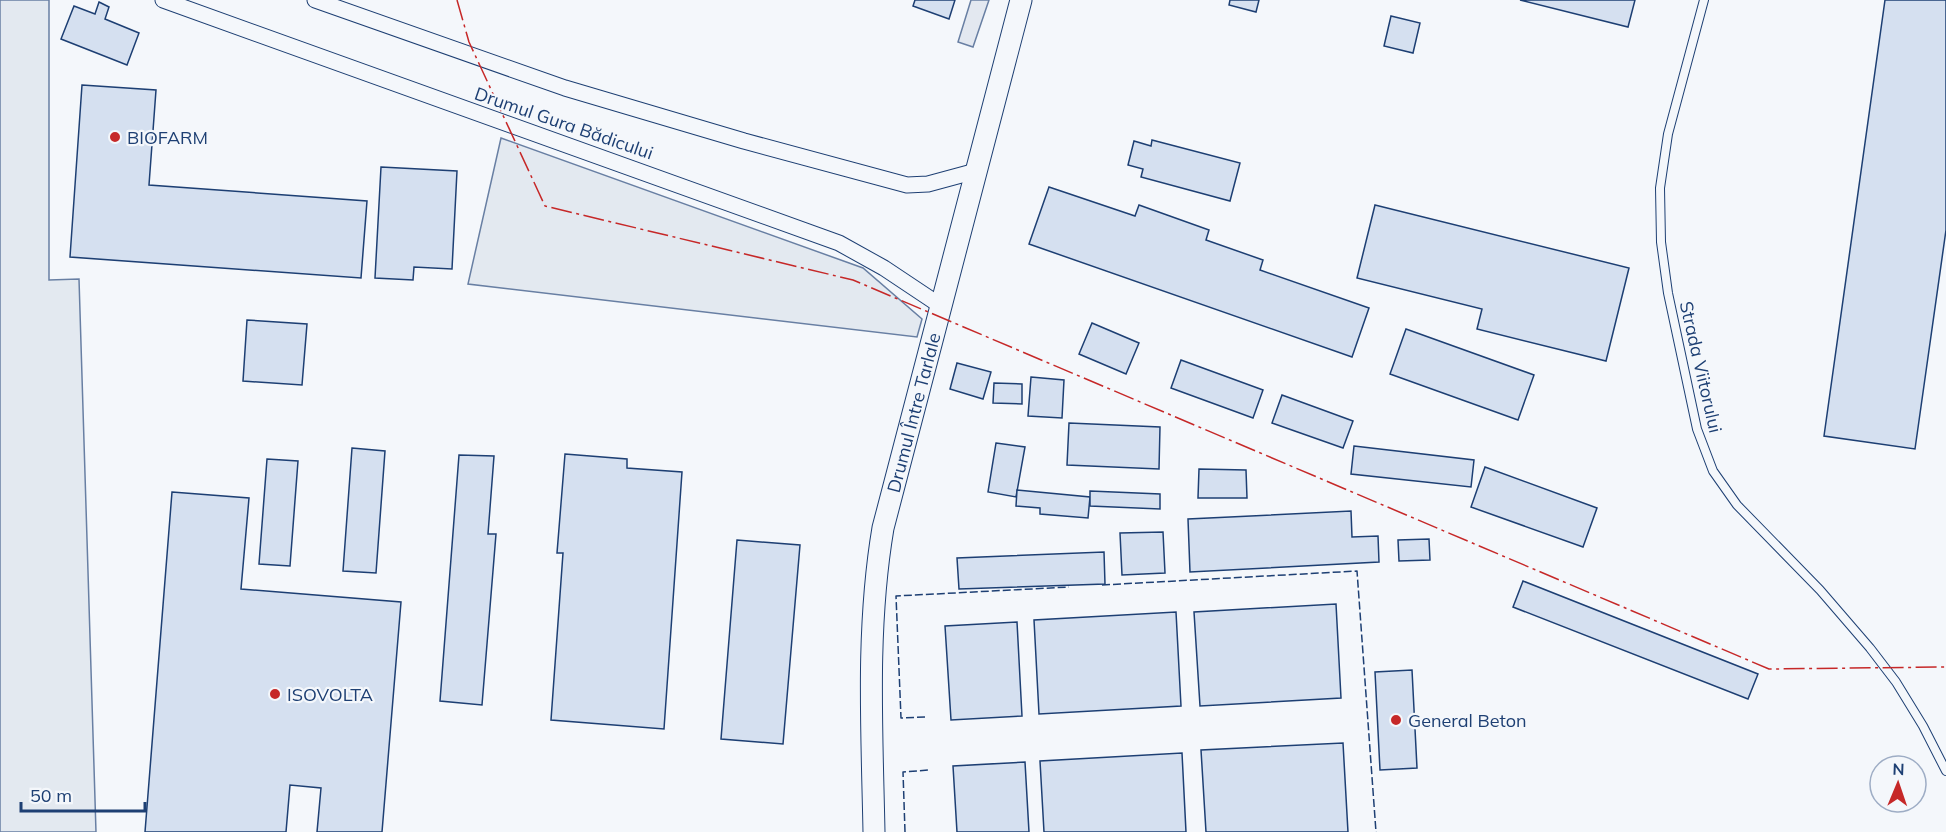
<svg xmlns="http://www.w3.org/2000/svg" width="1946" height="832" viewBox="0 0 1946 832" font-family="Mulish,sans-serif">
  <rect width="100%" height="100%" fill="#f4f7fb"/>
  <!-- green -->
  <g fill="#e3e9f0" stroke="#687fa3" stroke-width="1.5">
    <polygon points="0,0 49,0 49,280 79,279 96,832 0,832"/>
    <polygon points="501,138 863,268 922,319 917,337 468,284"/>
  </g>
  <!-- parking -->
  <polygon fill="#e3e8f0" stroke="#687fa3" stroke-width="1.5" points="971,0 989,0 973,47 958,42"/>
  <!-- building -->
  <g fill="#d5e0f0" stroke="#1d3f73" stroke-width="1.5">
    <polygon points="915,0 955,0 949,19 913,6"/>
    <polygon points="1230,0 1259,0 1256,12 1229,5"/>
    <polygon points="1520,0 1635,0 1628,27"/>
    <polygon points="1885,0 1946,0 1946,230 1915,449 1824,436"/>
    <polygon points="99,2 109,7 105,19 139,33 127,65 61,39 74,6 95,14"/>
    <polygon points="1391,16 1420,23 1413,53 1384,46"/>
    <polygon points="82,85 156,90 149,185 367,201 361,278 70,257"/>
    <polygon points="1152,140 1240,163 1230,201 1141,177 1143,169 1128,165 1134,141 1151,146"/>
    <polygon points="381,167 457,171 452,269 414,267 413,280 375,278"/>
    <polygon points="1049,187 1135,216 1139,205 1209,230 1206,240 1263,260 1260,270 1369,308 1352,357 1029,244"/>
    <polygon points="1375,205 1629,268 1606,361 1477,329 1482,309 1357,278"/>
    <polygon points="247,320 307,324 302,385 243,381"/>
    <polygon points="1092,323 1139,343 1126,374 1079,354"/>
    <polygon points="1406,329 1534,375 1518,420 1390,374"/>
    <polygon points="1181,360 1263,390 1253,418 1171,388"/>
    <polygon points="957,363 991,372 983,399 950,389"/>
    <polygon points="1031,377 1064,380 1062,418 1028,416"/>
    <polygon points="994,383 1022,384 1022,404 993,403"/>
    <polygon points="1282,395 1353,421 1343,448 1272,423"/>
    <polygon points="1069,423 1160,427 1159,469 1067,465"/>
    <polygon points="996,443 1025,447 1016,497 988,492"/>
    <polygon points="1354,446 1474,460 1471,487 1351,474"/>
    <polygon points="352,448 385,451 376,573 343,571"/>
    <polygon points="565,454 627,459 627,468 682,472 664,729 551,720 563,553 557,553"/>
    <polygon points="459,455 494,456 488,534 496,534 482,705 440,701"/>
    <polygon points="267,459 298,461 290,566 259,564"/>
    <polygon points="1485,467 1597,508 1583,547 1471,507"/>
    <polygon points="1199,469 1246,470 1247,498 1198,498"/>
    <polygon points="1017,490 1090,497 1088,518 1040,514 1040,508 1016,506"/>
    <polygon points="1090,491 1160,494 1160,509 1090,506"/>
    <polygon points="172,492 249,498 241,589 401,602 382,832 317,832 321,788 290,785 286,832 145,832"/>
    <polygon points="1351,511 1352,537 1378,536 1379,562 1190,572 1188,519"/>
    <polygon points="1163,532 1165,573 1122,575 1120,533"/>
    <polygon points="1429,539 1430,560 1399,561 1398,540"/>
    <polygon points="737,540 800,545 783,744 721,739"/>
    <polygon points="1104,552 1105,584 959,589 957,558"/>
    <polygon points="1523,581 1758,674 1748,699 1513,607"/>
    <polygon points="1336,604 1341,698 1200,706 1194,612"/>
    <polygon points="1176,612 1181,706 1039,714 1034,620"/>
    <polygon points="1017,622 1022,716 951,720 945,626"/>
    <polygon points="1412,670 1417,768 1380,770 1375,672"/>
    <polygon points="1343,743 1348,832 1206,832 1201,750"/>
    <polygon points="1182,753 1186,832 1044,832 1040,761"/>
    <polygon points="1025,762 1029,832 957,832 953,766"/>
  </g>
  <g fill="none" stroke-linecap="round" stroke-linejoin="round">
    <defs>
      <polyline id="service" points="1704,0 1668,134 1660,188 1661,242 1668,293 1697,429 1713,471 1737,505 1820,590 1870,648 1896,682 1923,726 1946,771"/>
      <g id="minor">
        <polyline points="163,0 839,243 884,268 941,306"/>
        <polyline points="315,0 565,88 744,141 907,185 928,184 976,171"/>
      </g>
      <g id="secondary">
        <path id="s1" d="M874,832C872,730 866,629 883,528L1021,0"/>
      </g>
    </defs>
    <!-- service casing -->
    <use href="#service" stroke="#1d3f73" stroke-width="10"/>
    <!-- minor casing -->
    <use href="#minor" stroke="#1d3f73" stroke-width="17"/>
    <!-- secondary casing -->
    <use href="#secondary" stroke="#1d3f73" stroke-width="23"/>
    <!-- service -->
    <use href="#service" stroke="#f4f7fb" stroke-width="8"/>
    <!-- minor -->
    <use href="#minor" stroke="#f4f7fb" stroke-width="15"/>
    <!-- secondary -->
    <use href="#secondary" stroke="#f4f7fb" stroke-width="21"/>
    <!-- fence -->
    <g stroke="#1d3f73" stroke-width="1.5" stroke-dasharray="8 3" stroke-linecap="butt">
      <polyline points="1102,585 1357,571 1376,832"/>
      <polyline points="925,717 901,718 896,596 1069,587"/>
      <polyline points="905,832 903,772 928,770"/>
    </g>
    <!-- power -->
    <polyline stroke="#c62828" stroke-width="1.5" stroke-dasharray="21 4.5 3 4.5" stroke-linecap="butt" points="457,0 469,42 545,206 853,280 1769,669 1946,667"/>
  </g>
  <!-- markers -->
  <g fill="#c62828" stroke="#f4f7fb" stroke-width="2">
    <circle cx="115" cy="137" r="6"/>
    <circle cx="275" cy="694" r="6"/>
    <circle cx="1396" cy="720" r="6"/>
  </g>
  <g text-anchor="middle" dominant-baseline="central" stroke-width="4.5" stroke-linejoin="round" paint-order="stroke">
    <!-- street labels -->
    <g font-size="18" fill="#1d3f73" stroke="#f4f7fb">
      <text transform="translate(564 123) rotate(19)">Drumul Gura Bădicului</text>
      <text transform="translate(1701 367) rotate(77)">Strada Viitorului</text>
      <text stroke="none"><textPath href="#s1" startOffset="424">Drumul Între Tarlale</textPath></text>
    </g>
    <!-- poi labels -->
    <g font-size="18" fill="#1d3f73" stroke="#f4f7fb" text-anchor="start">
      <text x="127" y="137">BIOFARM</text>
      <text x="287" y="694">ISOVOLTA</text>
      <text x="1408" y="720">General Beton</text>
    </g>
  </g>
  <!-- north arrow -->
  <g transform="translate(1898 784) rotate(2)"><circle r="28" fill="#f4f7fb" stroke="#9eadc5" stroke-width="1.5"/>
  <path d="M0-4.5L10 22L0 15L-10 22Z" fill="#c62828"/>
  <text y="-9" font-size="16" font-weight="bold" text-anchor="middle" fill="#1d3f73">N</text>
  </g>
  <!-- scale -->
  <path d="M21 802v9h124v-9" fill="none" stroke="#1d3f73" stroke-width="3"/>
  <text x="30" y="802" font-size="18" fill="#1d3f73" stroke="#f4f7fb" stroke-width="4.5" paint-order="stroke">50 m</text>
</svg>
